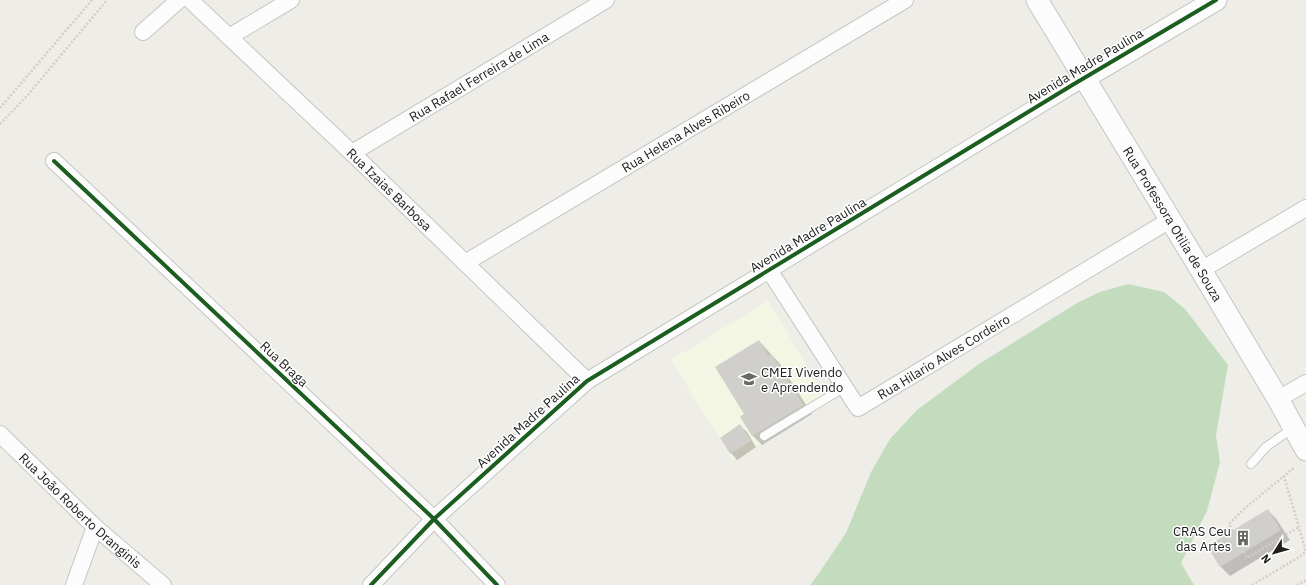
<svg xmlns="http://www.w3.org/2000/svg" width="1306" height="585" viewBox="0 0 1306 585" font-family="'IBM Plex Sans',sans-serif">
  <rect width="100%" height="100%" fill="#eeede8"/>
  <!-- education -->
  <polygon fill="#f4f6e4" points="768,301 829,402 733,461 671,360"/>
  <!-- forest -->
  <polygon fill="#c3dcbe" points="1128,284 1164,292 1185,309 1228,365 1216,435 1220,462 1207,511 1181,563 1194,585 810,585 815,579 846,533 871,472 890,439 917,410 979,364 1077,303 1100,292"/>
  <!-- shadow -->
  <g fill="#0003">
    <polygon points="759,341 780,364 812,414 762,445 753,436 741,417 746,414"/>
    <polygon points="740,426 747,432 756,447 737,460 731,453"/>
    <polygon points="1268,510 1277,520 1290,540 1230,576 1221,567 1209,546"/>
  </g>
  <!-- building -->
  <g fill="#d0cfcb">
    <polygon points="759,340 768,356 771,354 803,405 752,436 740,417 744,414 715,367"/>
    <polygon points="740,424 751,441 730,454 720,438"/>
    <polygon points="1268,509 1281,530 1220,567 1207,546"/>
  </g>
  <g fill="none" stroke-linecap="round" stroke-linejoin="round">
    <defs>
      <g id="service">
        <polyline points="764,436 845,387"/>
        <polyline points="1251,464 1266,447 1293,428"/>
      </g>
      <g id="minor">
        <path id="s1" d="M190,0L352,153L587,381"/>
        <polyline points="143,32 179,0"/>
        <polyline points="229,37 291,0"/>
        <path id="s2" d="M352,153L606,0"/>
        <polyline points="54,161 434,519 497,585"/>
        <path id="s3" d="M465,263L905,0"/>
        <path id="s4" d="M769,270L858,408L1170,220"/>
        <polyline points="1201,270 1306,208"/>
        <polyline points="1278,399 1306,383"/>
        <path id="s5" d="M0,434L95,527L163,585"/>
        <polyline points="74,585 95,527"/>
        <polyline points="371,585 434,519 587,381 1084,78"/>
      </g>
      <g id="tertiary">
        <path id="s6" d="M1037,0L1201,270L1278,399L1306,450"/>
        <polyline points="1084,78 1216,0"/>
      </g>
    </defs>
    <!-- service casing -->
    <use href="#service" stroke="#c7c6c4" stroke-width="10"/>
    <!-- minor casing -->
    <use href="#minor" stroke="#c7c6c4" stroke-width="18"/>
    <!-- tertiary casing -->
    <use href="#tertiary" stroke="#c7c6c4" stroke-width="23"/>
    <!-- path -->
    <g stroke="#d7ccc8" stroke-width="2.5" stroke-dasharray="2 2" stroke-linecap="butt">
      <polyline points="0,108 92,0"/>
      <polyline points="0,124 27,96 107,0"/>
      <polyline points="1232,531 1229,524 1245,508 1284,476"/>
      <polyline points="1244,552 1247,558 1299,527"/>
      <polyline points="1252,585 1301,556 1305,552 1305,548 1284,476 1295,467"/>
      <polyline points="1297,585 1306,580"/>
    </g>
    <!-- service -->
    <use href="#service" stroke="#fcfcfc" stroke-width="8"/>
    <!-- minor -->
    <use href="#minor" stroke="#fcfcfc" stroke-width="16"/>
    <!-- tertiary -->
    <use href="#tertiary" stroke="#fcfcfc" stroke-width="21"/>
    <defs>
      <g id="cycleway">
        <polyline points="54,161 434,519 497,585"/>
        <polyline points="371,585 434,519 587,381 1074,84 1216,0"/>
      </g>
    </defs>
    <!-- cycleway casing -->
    <use href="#cycleway" stroke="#fff" stroke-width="6"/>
    <!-- cycleway -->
    <use href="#cycleway" stroke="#1b5e20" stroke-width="4"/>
  </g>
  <!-- icons -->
  <defs>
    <symbol id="school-bare" viewBox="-9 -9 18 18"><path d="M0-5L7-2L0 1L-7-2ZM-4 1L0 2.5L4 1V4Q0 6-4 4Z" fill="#686866" stroke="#fff" stroke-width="2.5" paint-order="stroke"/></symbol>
    <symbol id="building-bare" viewBox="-9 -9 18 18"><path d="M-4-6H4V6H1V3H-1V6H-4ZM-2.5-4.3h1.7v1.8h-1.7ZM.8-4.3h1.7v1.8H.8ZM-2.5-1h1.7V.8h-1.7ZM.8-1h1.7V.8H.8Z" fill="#686866" stroke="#fff" stroke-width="2.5" paint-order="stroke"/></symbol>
  </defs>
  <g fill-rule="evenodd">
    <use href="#school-bare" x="738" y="368" width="22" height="22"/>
    <use href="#building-bare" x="1232" y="527" width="22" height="22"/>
  </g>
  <g text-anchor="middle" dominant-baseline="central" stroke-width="3" stroke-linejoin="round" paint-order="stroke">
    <!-- street labels -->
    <g font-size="13" fill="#202020" stroke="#fff">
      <text transform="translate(1085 66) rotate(-31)">Avenida Madre Paulina</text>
      <text stroke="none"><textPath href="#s2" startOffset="148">Rua Rafael Ferreira de Lima</textPath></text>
      <text stroke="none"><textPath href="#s3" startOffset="257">Rua Helena Alves Ribeiro</textPath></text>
      <text stroke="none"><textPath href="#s1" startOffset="275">Rua Izaias Barbosa</textPath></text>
      <text stroke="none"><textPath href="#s6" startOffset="262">Rua Professora Otilia de Souza</textPath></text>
      <text transform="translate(808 235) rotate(-31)">Avenida Madre Paulina</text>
      <text stroke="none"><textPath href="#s4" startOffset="264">Rua Hilario Alves Cordeiro</textPath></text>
      <text transform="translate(284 364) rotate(43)">Rua Braga</text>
      <text transform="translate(528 421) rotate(-42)">Avenida Madre Paulina</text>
      <text stroke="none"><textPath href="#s5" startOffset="111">Rua João Roberto Dranginis</textPath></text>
    </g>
    <!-- poi labels -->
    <g font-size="13" fill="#202020" stroke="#fff" text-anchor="start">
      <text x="761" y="372">CMEI Vivendo<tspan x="761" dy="15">e Aprendendo</tspan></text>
      <text x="1231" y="531" text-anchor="end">CRAS Ceu<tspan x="1231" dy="15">das Artes</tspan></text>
    </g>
  </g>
  <!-- north arrow -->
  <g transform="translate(1274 553) rotate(233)" stroke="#ffffff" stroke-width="3" paint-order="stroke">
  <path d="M0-3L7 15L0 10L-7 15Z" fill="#202020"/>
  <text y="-6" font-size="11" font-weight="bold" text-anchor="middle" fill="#202020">N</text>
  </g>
</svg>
